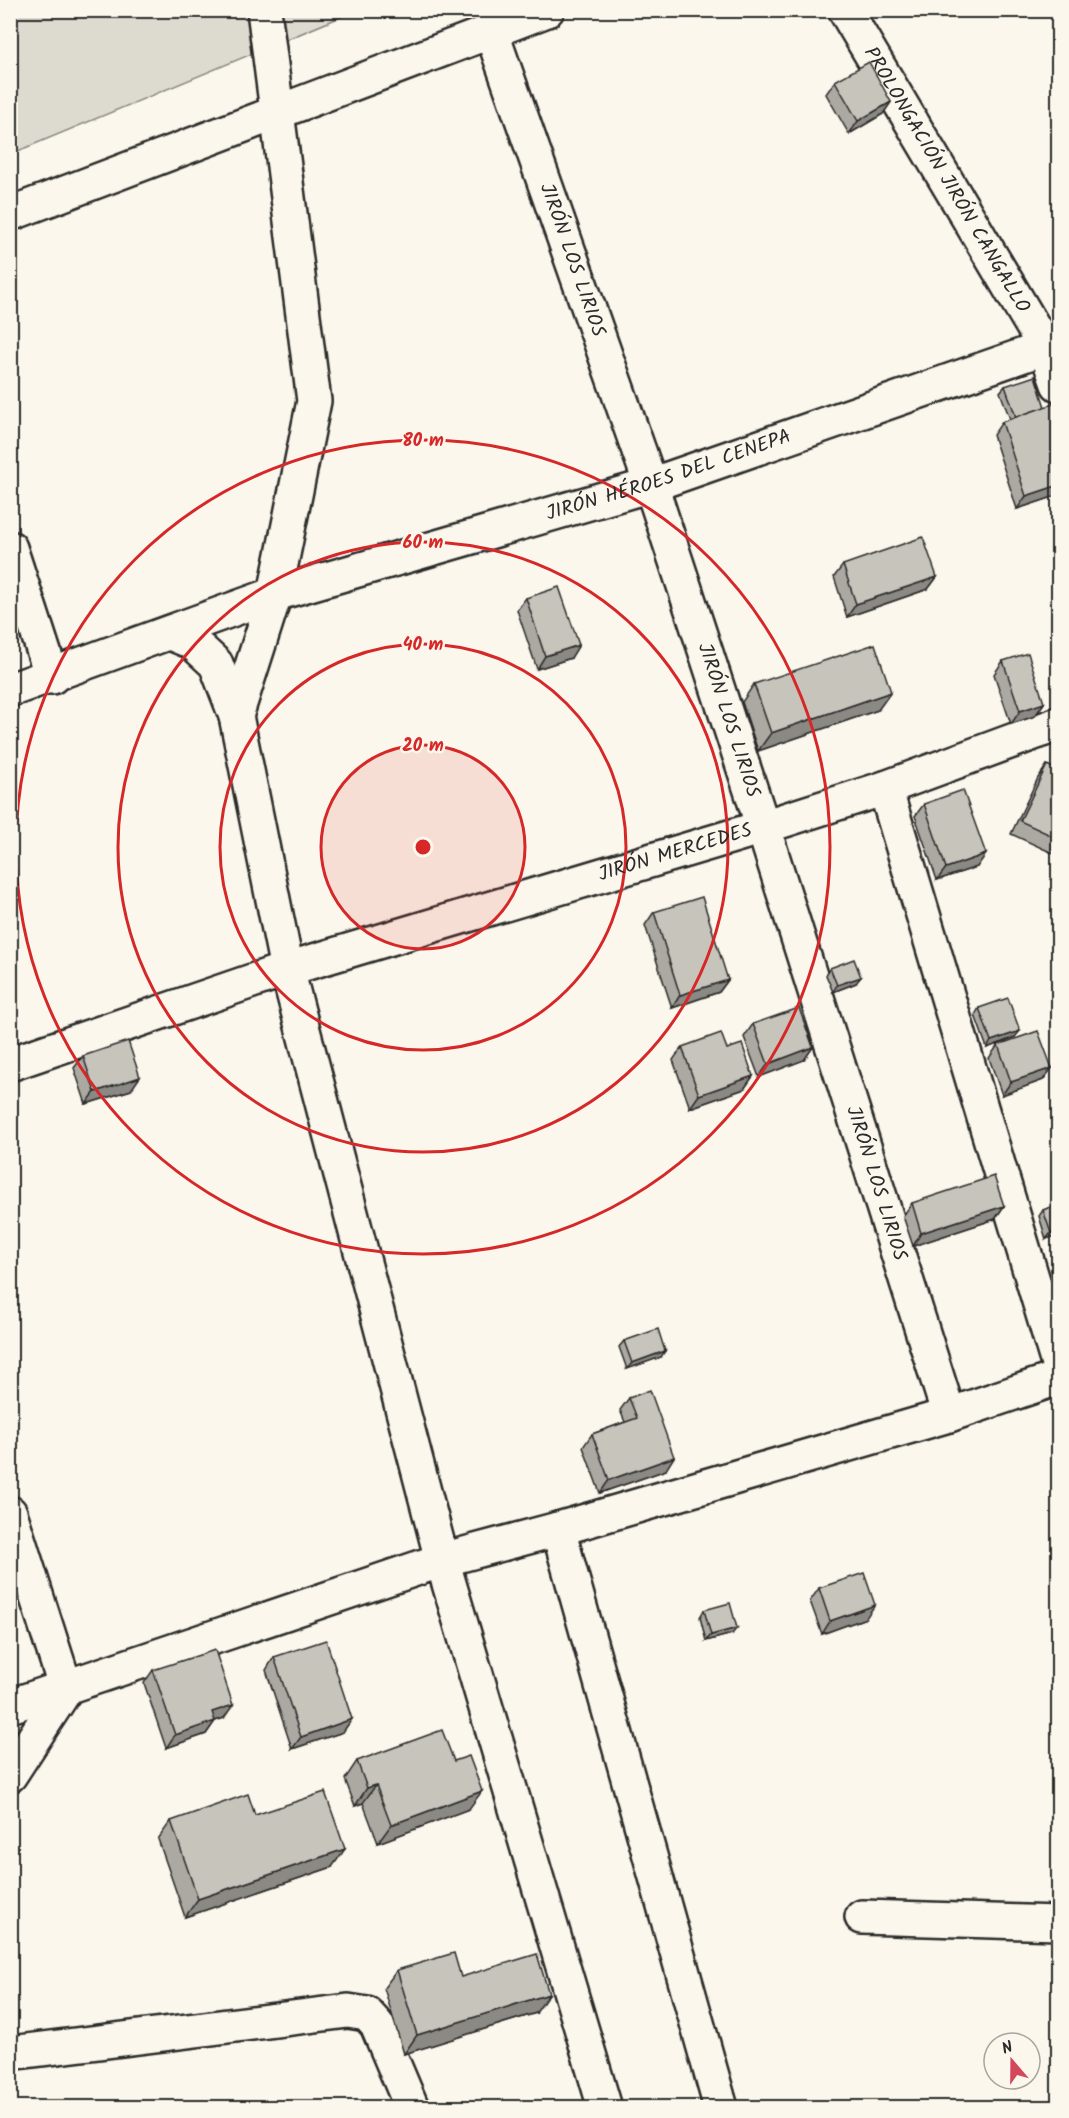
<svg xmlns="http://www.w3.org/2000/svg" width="1069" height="2118" viewBox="0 0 1069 2118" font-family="Kalam,sans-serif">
  <rect width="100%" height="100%" fill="#fbf7ec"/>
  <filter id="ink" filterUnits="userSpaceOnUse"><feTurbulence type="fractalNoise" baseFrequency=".0167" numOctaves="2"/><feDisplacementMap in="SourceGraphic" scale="12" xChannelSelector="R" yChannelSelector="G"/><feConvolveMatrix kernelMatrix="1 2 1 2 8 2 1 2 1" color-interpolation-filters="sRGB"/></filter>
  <g filter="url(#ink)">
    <!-- green -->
    <polygon fill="#dddad0" stroke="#84827e" stroke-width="1.5" points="11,11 355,11 11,154"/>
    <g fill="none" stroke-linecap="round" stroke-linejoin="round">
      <defs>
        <g id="minor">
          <polyline points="264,10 314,401 275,594 236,716 287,969 442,1560 605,2108"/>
          <path id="s1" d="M845,10L1045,347L1058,384"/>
          <path id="s2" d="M491,31L651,485L763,827L949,1415"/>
          <polyline points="10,214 547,10"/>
          <polyline points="10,548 52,677"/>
          <polyline points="170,633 192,642 216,664 236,716"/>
          <path id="s3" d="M10,690L275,594L651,485L1058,343"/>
          <polyline points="885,788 1058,1364"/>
          <path id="s4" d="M10,1064L287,969L763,827L885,788L1058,724"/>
          <polyline points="10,1513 66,1689 10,1775"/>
          <polyline points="558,1529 721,2108"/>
          <polyline points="10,1706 442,1560 558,1529 949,1415 1058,1378"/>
          <polyline points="862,1917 1058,1923"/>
          <polyline points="10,2053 348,2011 367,2014 377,2025 412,2108"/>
        </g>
      </defs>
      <!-- minor casing -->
      <use href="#minor" stroke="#2b2b2b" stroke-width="38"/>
      <!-- minor -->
      <use href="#minor" stroke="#fbf7ec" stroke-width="33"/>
    </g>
    <!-- wall -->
    <g fill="#aba9a2" stroke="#2b2b2b" stroke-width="1.5">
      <polygon points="835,81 891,102 883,114 849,134 826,94"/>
      <polygon points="1005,386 1045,407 1059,495 1017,509 993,435 1002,422 1010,419 1000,392"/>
      <polygon points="843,565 937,577 928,589 847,617 834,577"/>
      <polygon points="526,598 571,658 537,669 517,610"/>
      <polygon points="1003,661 1044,703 1035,716 1011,724 994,674"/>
      <polygon points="754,684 878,710 758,751 742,702"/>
      <polygon points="1047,765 1059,771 1059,856 1011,834 1038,778"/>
      <polygon points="924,804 977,867 937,880 915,816"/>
      <polygon points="654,912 728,980 719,992 672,1008 645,925"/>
      <polygon points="830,968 856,983 833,992 826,975"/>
      <polygon points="979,1008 1015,1037 987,1048 975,1015"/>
      <polygon points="753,1024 813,1047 804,1060 759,1077 744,1037"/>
      <polygon points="998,1045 1052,1068 1043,1080 1002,1095 989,1058"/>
      <polygon points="682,1047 727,1049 753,1076 744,1089 690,1108 673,1060"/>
      <polygon points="83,1056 131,1090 86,1104 74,1068"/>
      <polygon points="912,1203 1004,1206 995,1219 913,1246 903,1216"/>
      <polygon points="1059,1204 1059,1235 1046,1239 1039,1216 1043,1210"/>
      <polygon points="624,1341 661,1357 627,1369 619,1347"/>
      <polygon points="629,1398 666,1470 600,1493 583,1447 592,1434 625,1422 620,1410"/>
      <polygon points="819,1588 866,1618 822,1634 810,1601"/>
      <polygon points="704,1610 732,1634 706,1641 700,1617"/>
      <polygon points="274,1657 343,1732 292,1749 266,1670"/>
      <polygon points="153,1670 224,1718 215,1721 206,1734 166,1748 144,1683"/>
      <polygon points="357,1761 469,1809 378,1843 363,1803 355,1806 345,1779"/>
      <polygon points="255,1815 332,1867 185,1917 158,1839 171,1821"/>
      <polygon points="397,1970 461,1977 536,2013 404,2054 384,1988"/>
    </g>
    <!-- shaded-wall -->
    <g fill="#8b8984" stroke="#2b2b2b" stroke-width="1.5">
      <polygon points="891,102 883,114 849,134 858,121"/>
      <polygon points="1059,485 1059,495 1017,509 1026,496"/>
      <polygon points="937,577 928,589 847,617 856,604"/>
      <polygon points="579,645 571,658 537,669 545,656"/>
      <polygon points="891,692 878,710 758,751 771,733"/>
      <polygon points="1044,703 1035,716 1011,724 1020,711"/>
      <polygon points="986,854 977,867 937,880 946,868"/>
      <polygon points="861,977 856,983 833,992 837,985"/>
      <polygon points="728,980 719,992 672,1008 680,995"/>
      <polygon points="1020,1031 1015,1037 987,1048 991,1041"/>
      <polygon points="813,1047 804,1060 759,1077 768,1064"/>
      <polygon points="1052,1068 1043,1080 1002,1095 1011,1082"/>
      <polygon points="753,1076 744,1089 690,1108 699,1095"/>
      <polygon points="140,1077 131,1090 86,1104 95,1092"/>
      <polygon points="1004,1206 995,1219 913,1246 921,1233"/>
      <polygon points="1059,1230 1059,1235 1046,1239 1051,1233"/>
      <polygon points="665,1351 661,1357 627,1369 632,1363"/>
      <polygon points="674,1457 666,1470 600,1493 609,1480"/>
      <polygon points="875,1605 866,1618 822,1634 830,1621"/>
      <polygon points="737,1628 732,1634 706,1641 711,1635"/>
      <polygon points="233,1705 224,1718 203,1725 212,1712"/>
      <polygon points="352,1719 343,1732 292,1749 301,1737"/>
      <polygon points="215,1721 206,1734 166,1748 175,1735"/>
      <polygon points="376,1785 363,1803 355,1806 367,1788"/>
      <polygon points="482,1791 469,1809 378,1843 391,1825"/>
      <polygon points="345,1849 332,1867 185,1917 198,1899"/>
      <polygon points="549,1994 536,2013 404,2054 417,2035"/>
    </g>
    <!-- building -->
    <g fill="#c7c4bc" stroke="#2b2b2b" stroke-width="1.5">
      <polygon points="869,62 891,102 858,121 835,81"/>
      <polygon points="1035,376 1045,407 1016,417 1005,386"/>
      <polygon points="1056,403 1059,409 1059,485 1026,496 1002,422"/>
      <polygon points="923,537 937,577 856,604 843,565"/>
      <polygon points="559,587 579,645 545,656 526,598"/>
      <polygon points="875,644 891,692 771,733 754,684"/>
      <polygon points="1028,653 1044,703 1020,711 1003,661"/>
      <polygon points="1047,765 1059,771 1059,839 1020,821"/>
      <polygon points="963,790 986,854 946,868 924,804"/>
      <polygon points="702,897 728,980 680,995 654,912"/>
      <polygon points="854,959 861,977 837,985 830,968"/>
      <polygon points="1008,998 1020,1031 991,1041 979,1008"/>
      <polygon points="799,1008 813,1047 768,1064 753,1024"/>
      <polygon points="1038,1031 1052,1068 1011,1082 998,1045"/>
      <polygon points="721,1033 727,1049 742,1044 753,1076 699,1095 682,1047"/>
      <polygon points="128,1041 140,1077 95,1092 83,1056"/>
      <polygon points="994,1176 1004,1206 921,1233 912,1203"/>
      <polygon points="1059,1204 1059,1230 1051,1233 1043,1210"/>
      <polygon points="658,1329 665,1351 632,1363 624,1341"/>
      <polygon points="650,1390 674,1457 609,1480 592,1434 637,1418 629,1398"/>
      <polygon points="864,1573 875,1605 830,1621 819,1588"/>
      <polygon points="730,1603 737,1628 711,1635 704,1610"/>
      <polygon points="326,1640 352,1719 301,1737 274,1657"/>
      <polygon points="215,1650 233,1705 212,1712 215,1721 175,1735 153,1670"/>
      <polygon points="442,1730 454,1761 469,1756 482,1791 391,1825 376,1785 367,1788 357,1761"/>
      <polygon points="325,1792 345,1849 198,1899 171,1821 248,1794 255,1815"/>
      <polygon points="454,1953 461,1977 537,1954 549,1994 417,2035 397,1970"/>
    </g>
  </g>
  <!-- distance rings -->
  <circle cx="423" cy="847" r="102" fill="#d62828" fill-opacity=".12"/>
  <g fill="none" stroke="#d62828" stroke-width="3">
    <circle cx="423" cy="847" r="102"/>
    <circle cx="423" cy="847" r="203"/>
    <circle cx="423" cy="847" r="305"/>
    <circle cx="423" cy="847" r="407"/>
  </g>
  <g text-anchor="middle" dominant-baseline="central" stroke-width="5" stroke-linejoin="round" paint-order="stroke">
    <!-- street labels -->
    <g font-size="20" fill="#2b2b2b" stroke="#fbf7ec">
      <text stroke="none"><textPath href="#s1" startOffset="198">PROLONGACIÓN JIRÓN CANGALLO</textPath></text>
      <text stroke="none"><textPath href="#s2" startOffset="243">JIRÓN LOS LIRIOS</textPath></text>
      <text stroke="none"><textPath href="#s3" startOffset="693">JIRÓN HÉROES DEL CENEPA</textPath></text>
      <text stroke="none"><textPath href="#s2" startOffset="729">JIRÓN LOS LIRIOS</textPath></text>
      <text stroke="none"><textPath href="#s4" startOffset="698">JIRÓN MERCEDES</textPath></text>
      <text stroke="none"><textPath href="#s2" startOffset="1215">JIRÓN LOS LIRIOS</textPath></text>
    </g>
  </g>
  <circle cx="423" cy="847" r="9" fill="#d62828" stroke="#fbf7ec" stroke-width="3"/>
  <g font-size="18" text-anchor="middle" font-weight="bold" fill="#d62828" stroke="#fbf7ec" stroke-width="5" stroke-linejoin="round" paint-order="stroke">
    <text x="423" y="446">80 m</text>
    <text x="423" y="548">60 m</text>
    <text x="423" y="650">40 m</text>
    <text x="423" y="751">20 m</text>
  </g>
  <!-- margin -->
  <rect width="1069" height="2118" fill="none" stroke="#fbf7ec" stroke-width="36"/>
  <rect x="18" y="18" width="1033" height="2082" fill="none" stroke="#2b2b2b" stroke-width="2" filter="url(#ink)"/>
  <!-- north arrow -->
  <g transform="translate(1012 2061) rotate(340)"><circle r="28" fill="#fbf7ec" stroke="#a8a59f" stroke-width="1.5"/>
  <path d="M0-4.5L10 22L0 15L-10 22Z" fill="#d1495b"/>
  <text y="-9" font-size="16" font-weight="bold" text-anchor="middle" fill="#2b2b2b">N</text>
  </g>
</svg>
